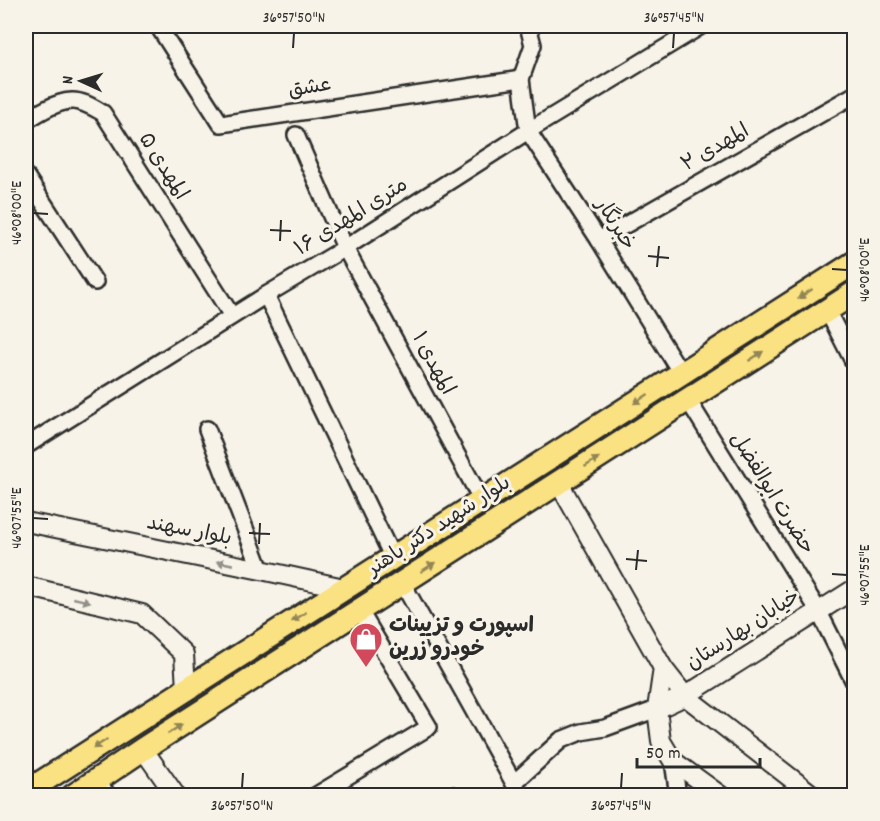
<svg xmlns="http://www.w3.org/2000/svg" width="880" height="821" viewBox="0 0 880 821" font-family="Dekko,'Playpen Sans Arabic',sans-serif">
  <rect width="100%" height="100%" fill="#f7f3e8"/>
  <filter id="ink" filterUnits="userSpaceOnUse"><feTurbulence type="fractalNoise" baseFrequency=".0167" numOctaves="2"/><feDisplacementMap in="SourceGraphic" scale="12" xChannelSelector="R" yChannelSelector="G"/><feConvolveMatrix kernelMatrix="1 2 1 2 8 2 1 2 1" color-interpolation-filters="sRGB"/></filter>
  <g filter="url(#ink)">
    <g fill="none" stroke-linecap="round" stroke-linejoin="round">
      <defs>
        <g id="minor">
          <polyline points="158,26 221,124 521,79"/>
          <polyline points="528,26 533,45 521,79 528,131 599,240 681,373"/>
          <path d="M26,121C38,113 55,102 71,101C82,100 94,108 103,113L232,316"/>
          <polyline points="296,135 345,248 482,501"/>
          <polyline points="26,176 95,282"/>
          <polyline points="599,240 854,95"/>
          <polyline points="266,295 393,558"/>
          <polyline points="827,310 854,363"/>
          <polyline points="688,400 818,610 854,682"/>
          <polyline points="207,429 261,570"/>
          <polyline points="26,446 266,295 345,248 528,131 701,26"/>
          <polyline points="403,584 521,796"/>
          <polyline points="673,761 678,796"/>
          <polyline points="97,780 108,796"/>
          <polyline points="514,783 561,740 581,732 605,728 657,709"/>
          <polyline points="315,796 429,727 360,611"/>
          <polyline points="451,796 452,795"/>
        </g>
        <g id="tertiary">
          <polyline points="559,483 663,668 685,696 814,796"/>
          <polyline points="26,522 261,570 344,588"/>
          <polyline points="26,586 142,614 184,654 186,689"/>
          <polyline points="663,668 657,709 661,741 673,761 721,796"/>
          <polyline points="657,709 685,696 854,589"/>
          <polyline points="143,749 176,796"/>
        </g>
        <g id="primary">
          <polyline points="26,792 854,263"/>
          <polyline points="73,796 143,749 854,293"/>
        </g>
      </defs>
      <!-- minor casing -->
      <use href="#minor" stroke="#2b2b2b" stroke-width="20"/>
      <!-- tertiary casing -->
      <use href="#tertiary" stroke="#2b2b2b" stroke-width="22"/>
      <!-- primary casing -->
      <use href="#primary" stroke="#2b2b2b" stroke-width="27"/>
      <!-- minor -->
      <use href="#minor" stroke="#f7f3e8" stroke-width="15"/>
      <!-- tertiary -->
      <use href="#tertiary" stroke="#f7f3e8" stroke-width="18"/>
      <!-- primary -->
      <use href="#primary" stroke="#fae181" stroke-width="22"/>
    </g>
    <!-- one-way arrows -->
    <defs><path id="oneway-solid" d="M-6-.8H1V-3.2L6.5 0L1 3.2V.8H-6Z" transform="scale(1.5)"/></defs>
    <g fill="#928656">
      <use href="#oneway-solid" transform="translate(805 294) rotate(147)"/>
      <use href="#oneway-solid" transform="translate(756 356) rotate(-33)"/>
      <use href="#oneway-solid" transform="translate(641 399) rotate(147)"/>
      <use href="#oneway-solid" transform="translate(592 462) rotate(-33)"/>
      <use href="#oneway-solid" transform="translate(428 567) rotate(-33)"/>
      <use href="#oneway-solid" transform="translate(299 617) rotate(147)"/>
      <use href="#oneway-solid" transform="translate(175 729) rotate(-33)"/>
      <use href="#oneway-solid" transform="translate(100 744) rotate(147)"/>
    </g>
    <g fill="#918f8a">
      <use href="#oneway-solid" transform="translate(225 563) rotate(-169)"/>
      <use href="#oneway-solid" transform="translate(82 600) rotate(13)"/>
    </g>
  </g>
  <!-- ticks -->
  <path fill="none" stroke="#2b2b2b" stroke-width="2" d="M293,48L294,33M673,48L674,33M33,213L48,214M270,230L291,231M280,241L281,220M648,256L669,258M657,267L659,246M832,269L847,270M33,518L48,519M249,533L270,534M259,544L260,523M626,559L647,561M636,570L638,550M832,574L847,575M242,788L243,773M621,788L622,773"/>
  <!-- icons -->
  <defs>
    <symbol id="shop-pin" viewBox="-11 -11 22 30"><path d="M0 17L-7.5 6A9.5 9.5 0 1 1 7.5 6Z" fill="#d1495b" stroke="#f7f3e8"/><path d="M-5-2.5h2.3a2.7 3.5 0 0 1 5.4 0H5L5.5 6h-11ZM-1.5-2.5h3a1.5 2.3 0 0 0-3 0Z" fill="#fff"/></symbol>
  </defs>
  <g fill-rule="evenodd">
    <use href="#shop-pin" x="347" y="620" width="38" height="52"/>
  </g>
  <g text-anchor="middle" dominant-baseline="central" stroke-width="6" stroke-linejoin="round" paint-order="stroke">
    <!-- street labels -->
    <g font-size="21" fill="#2b2b2b" stroke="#f7f3e8">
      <text transform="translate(310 89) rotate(-9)">عشق</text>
      <text transform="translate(716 149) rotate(-30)">المهدی ۲</text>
      <text transform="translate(162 167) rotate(58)">المهدی ۵</text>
      <text transform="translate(352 218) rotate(-32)">۱۶ متری المهدی</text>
      <text transform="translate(614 225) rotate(58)">خبرنگار</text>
      <text transform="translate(432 364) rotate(62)">المهدی ۱</text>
      <text transform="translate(771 494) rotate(58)">حضرت ابوالفضل</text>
      <text transform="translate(440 527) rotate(-33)">بلوار شهید دکتر باهنر</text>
      <text transform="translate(189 532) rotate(11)">بلوار سهند</text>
      <text transform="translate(744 631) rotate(-33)">خیابان بهارستان</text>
    </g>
    <!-- poi labels -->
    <g font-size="21" font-weight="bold" fill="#2b2b2b" stroke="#f7f3e8" text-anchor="start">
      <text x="389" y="627">اسپورت و تزیینات<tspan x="389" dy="24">خودرو زرین</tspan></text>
    </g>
  </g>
  <!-- margin -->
  <rect width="880" height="821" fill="none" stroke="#f7f3e8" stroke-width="66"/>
  <!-- north arrow -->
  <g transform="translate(81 81) rotate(274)" stroke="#f7f3e8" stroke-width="4.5" paint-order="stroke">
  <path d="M0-4.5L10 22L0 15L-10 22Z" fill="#2b2b2b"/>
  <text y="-9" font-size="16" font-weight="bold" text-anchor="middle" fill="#2b2b2b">N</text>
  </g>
  <!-- scale -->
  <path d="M637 758v9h123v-9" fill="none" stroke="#2b2b2b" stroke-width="3"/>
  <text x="646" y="758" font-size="18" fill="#2b2b2b" stroke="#f7f3e8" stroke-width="4.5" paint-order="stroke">50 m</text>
  <rect x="33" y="33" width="814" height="755" fill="none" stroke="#2b2b2b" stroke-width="2"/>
  <g font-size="15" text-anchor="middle" fill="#2b2b2b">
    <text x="294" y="22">36°57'50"N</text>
    <text x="674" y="22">36°57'45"N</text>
    <text transform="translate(16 213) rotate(-90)" y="5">46°08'00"E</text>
    <text transform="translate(864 270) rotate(-90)" y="5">46°08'00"E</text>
    <text transform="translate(16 518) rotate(-90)" y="5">46°07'55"E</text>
    <text transform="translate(864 575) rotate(-90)" y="5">46°07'55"E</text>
    <text x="242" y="810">36°57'50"N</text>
    <text x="621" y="810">36°57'45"N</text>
  </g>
</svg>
